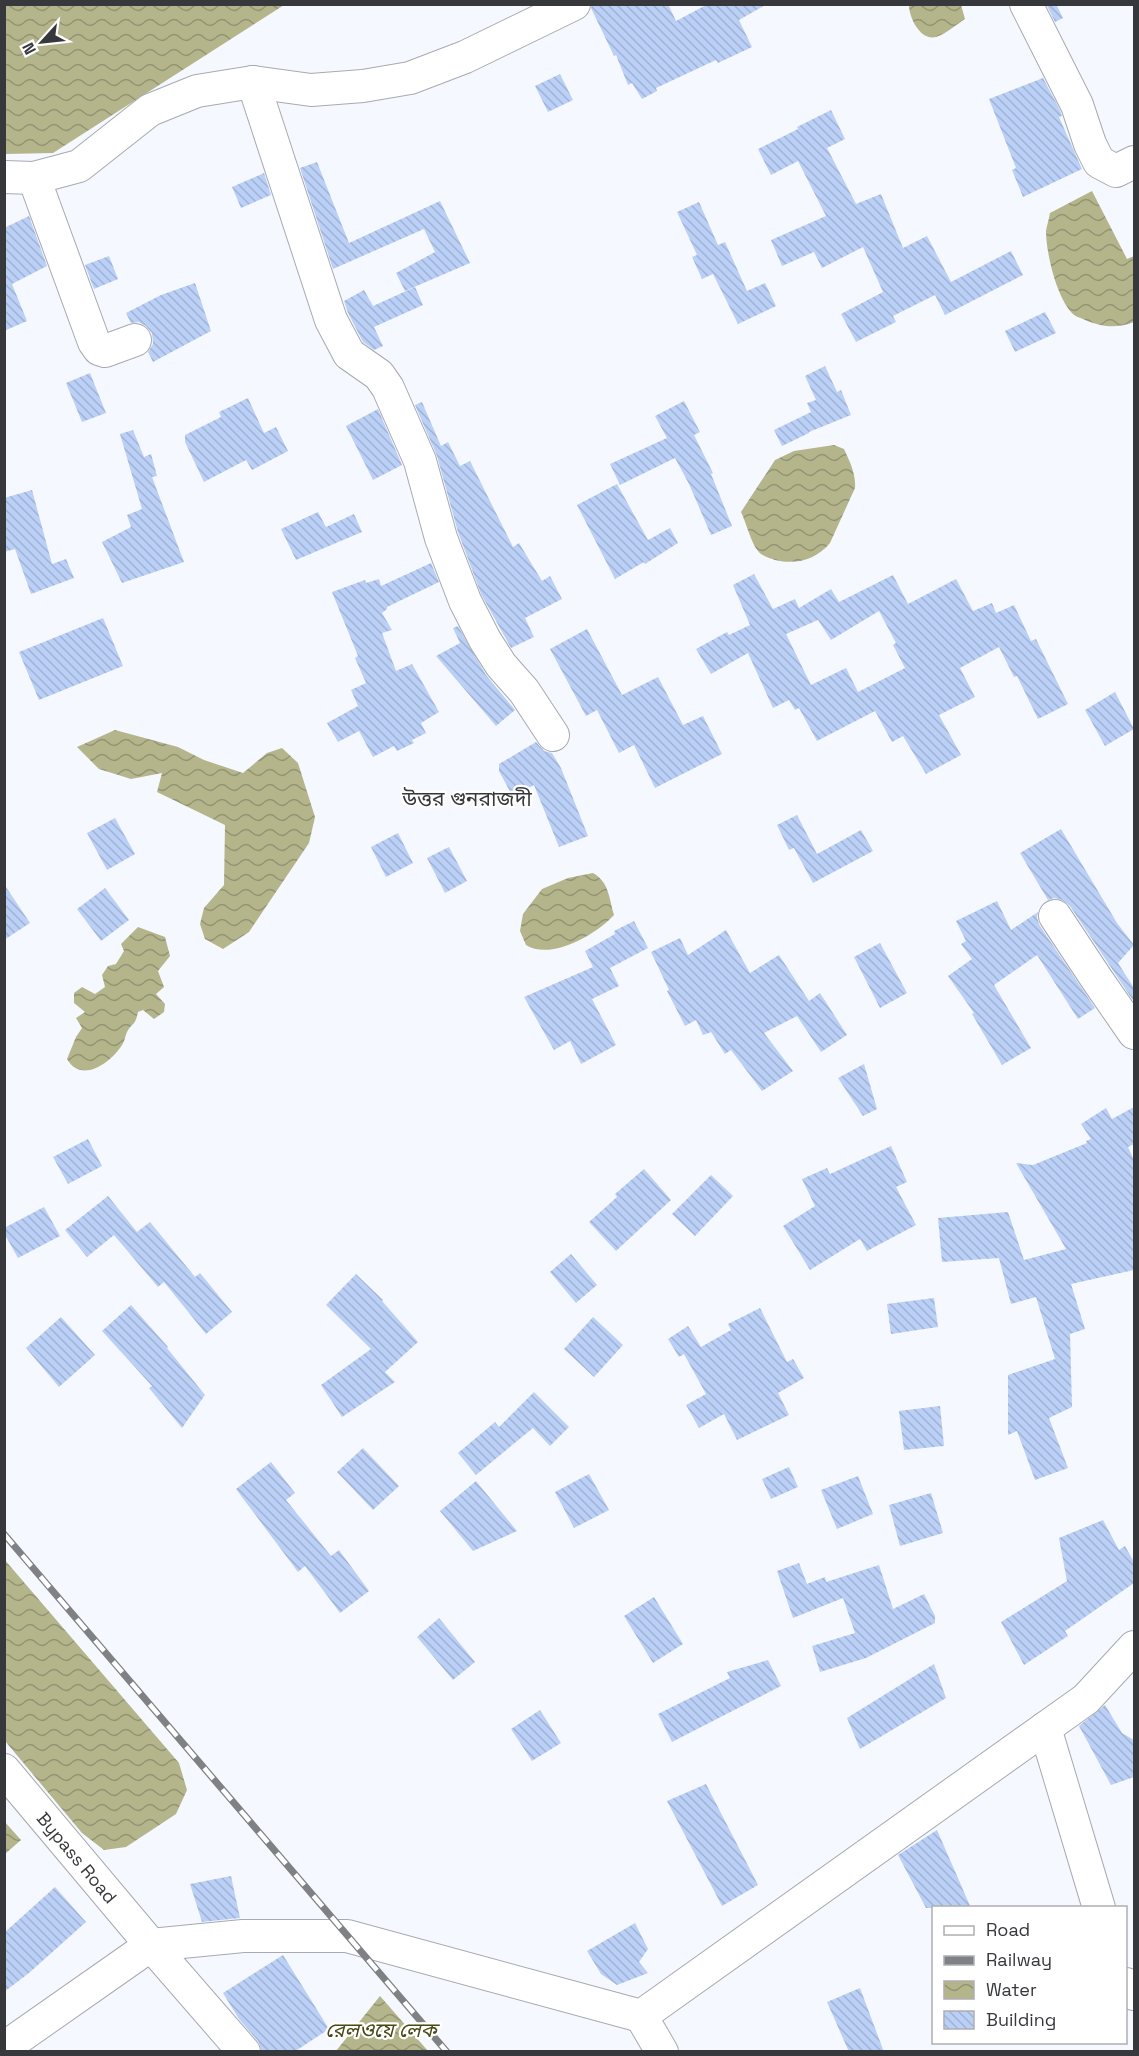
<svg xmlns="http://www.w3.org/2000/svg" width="1139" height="2056" viewBox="0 0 1139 2056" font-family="'Space Grotesk','Noto Sans Bengali',sans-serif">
  <defs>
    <pattern id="water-waves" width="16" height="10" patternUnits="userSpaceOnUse" patternTransform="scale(1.5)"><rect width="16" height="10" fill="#b4b58b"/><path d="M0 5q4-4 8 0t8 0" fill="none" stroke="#939473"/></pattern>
    <pattern id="building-back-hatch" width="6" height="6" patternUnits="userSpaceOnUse" patternTransform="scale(1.5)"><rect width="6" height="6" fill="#bbd0f6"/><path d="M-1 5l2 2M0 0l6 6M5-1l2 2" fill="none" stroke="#a1b3d4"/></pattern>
  </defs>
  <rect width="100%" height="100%" fill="#f5f8fe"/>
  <!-- water -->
  <g fill="url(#water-waves)">
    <polygon points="4,5 5,4 284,5 53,153 5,154"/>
    <path d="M909,5H961L965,19C957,24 946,34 936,37C920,41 909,17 909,5Z"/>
    <path d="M1092,191L1127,259L1134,256V322C1116,329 1103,327 1085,320C1082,318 1076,317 1073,314C1057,299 1046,253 1046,231C1047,225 1049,219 1050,213Z"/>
    <path d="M834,445L844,449C850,462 856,474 855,488L830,543C816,560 796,565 775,560C769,558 762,556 758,551C751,543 746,522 741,512L775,460L794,451Z"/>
    <polygon points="115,730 178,747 204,760 243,773 267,753 282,748 298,763 315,817 309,843 249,932 223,949 205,939 200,924 204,908 224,885 225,825 157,792 162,773 131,779 99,769 77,747"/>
    <path d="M593,873C609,882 609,898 614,915C597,934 551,961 526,945L520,931L523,914L542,889L568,878Z"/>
    <path d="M138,927L165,937L170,956L158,971L164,987L156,994L165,1004L164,1012L154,1019L143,1010L138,1012C135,1027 132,1022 127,1032C125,1036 125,1041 122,1045C111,1063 81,1084 67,1059L76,1037L82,1028L76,1018L85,1012L74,1003V993L82,987L95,994L105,987L102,975L108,966L116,964L124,951L121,944Z"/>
    <polygon points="4,1559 179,1763 187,1790 176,1814 126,1847 104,1850 82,1833 5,1741"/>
    <polygon points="4,1821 21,1840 5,1854 4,1854"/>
    <polygon points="380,1996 428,2051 336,2051"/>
  </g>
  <!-- building -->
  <g fill="url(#building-back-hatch)" fill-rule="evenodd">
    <polygon points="592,4 668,4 676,21 708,4 767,4 739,20 752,47 718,63 716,60 656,88 657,91 642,99 632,83 628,85 616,55 614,56 591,8"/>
    <polygon points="1046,4 1056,4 1063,18 1055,22"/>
    <polygon points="560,74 573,100 548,112 535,86"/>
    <polygon points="1043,78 1060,110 1062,116 1059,117 1082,169 1023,197 1012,170 1016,168 989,99"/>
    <polygon points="831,110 845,139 827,148 856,204 881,194 903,248 927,236 951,282 1011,251 1023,275 945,315 935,295 893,316 896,322 856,342 841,314 883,292 863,247 822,268 814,252 782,266 771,240 826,216 798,161 771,175 758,149 798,129 797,127"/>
    <polygon points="317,162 349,243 440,201 470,263 405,291 396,273 435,252 424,229 333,269 300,168"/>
    <polygon points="264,173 271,195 241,208 232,187"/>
    <polygon points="699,202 718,245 725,242 747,291 765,283 776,306 738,324 713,274 702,279 692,257 697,255 677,212"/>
    <polygon points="29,216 47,266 12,284 27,321 4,331 4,228"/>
    <polygon points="109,256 118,279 94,289 85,265"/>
    <polygon points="195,283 211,331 153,362 148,352 153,344 152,333 146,326 139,322 131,323 126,313 161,295"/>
    <polygon points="415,287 423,305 374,327 383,346 374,350 363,342 348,313 344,301 364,290 373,306"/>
    <polygon points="1045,312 1056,333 1015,352 1005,331"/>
    <polygon points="825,366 837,392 841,390 851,415 809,432 809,433 782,446 774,430 811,412 807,403 816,400 805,376"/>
    <polygon points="90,373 106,413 82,422 66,383"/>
    <polygon points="248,398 264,433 276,427 288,451 252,470 246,460 204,482 185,442 185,435 221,417 219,412"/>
    <polygon points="684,401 700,432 694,435 713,473 711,474 732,526 711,535 689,484 675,458 620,485 610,464 667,438 655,416"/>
    <polygon points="422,402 441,446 448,442 460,466 470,461 513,547 519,543 542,581 550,576 562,599 525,618 534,637 511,648 481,594 458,532 437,456 415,405"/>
    <polygon points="378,409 402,465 373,480 346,426"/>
    <polygon points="133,430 144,457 151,454 157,476 152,477 184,562 122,583 102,542 131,527 127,515 142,509 120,434"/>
    <polygon points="617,484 648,540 670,528 678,543 645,564 644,562 615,579 577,505"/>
    <polygon points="32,490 52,564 66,559 74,578 31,594 15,549 4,552 4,498"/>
    <polygon points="318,512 326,527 354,514 362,532 296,560 281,529"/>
    <polygon points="431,563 439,582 387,607 387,609 382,613 392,630 382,633 396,671 412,664 439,712 421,723 426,733 412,740 414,743 397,751 394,746 373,757 359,731 338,742 327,723 358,706 351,690 366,683 355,658 358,656 332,592 365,580 366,583 379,579 381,586"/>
    <path d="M754,574L773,609L795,599L799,608L831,589L839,602L893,575L908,604L956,579L973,611L992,603L996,613L1014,605L1031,641L1036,639L1068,704L1038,719L1017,676L1014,677L999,647L960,668L975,697L939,715L961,755L926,774L903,736L892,742L875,711L817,741L799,708L795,710L789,700L773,708L748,653L711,674L696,649L727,632L729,635L750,625L733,585ZM879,611L896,643L893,645L905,668L858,692L846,668L811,685L786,634L818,620L831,640Z"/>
    <polygon points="103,618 123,666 39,700 19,652"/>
    <polygon points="458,626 486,675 515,710 496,726 436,656 460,643 453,628"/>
    <polygon points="587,629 622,695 658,677 683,725 703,716 722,754 655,788 634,745 619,753 597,710 586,716 550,649"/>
    <polygon points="1115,692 1134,729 1105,746 1085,710"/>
    <polygon points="536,742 544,751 552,753 561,768 588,836 559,847 534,785 513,797 499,771 499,764"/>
    <polygon points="797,815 817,854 861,830 873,851 813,883 794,848 789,850 777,825"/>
    <polygon points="115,818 135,854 107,870 87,833"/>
    <polygon points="1061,829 1117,923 1134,945 1118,963 1134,988 1134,1002 1070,906 1062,900 1054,898 1048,900 1020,853"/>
    <polygon points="398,833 413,863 386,877 371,847"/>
    <polygon points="449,847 467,881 445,893 427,858"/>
    <polygon points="4,884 30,923 4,940"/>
    <polygon points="105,888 129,920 101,941 77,909"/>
    <polygon points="997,901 1011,930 1038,912 1037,918 1040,926 1095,1008 1078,1019 1037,955 994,985 1031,1048 1002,1065 972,1014 974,1013 948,976 972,959 961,944 966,941 956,921"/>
    <polygon points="634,921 648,948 610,968 619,986 592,999 616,1045 581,1064 570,1041 554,1050 524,997 593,967 585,951 615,934 614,931"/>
    <polygon points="726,930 750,973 779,955 809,1001 820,993 847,1035 821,1052 797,1016 764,1033 793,1071 762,1091 731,1050 725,1054 711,1032 703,1035 696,1020 685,1026 667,991 669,990 651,952 680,938 688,955"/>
    <polygon points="880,943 907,993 880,1008 854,957"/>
    <polygon points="864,1064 877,1109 863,1116 838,1078"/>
    <polygon points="1134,1107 1134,1144 1128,1147 1134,1160 1134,1270 1071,1284 1085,1329 1070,1334 1072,1407 1049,1418 1068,1468 1035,1480 1017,1431 1008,1435 1008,1375 1055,1359 1036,1297 1011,1304 999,1258 942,1262 938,1218 1008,1212 1024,1260 1066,1249 1016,1163 1033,1165 1087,1143 1086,1141 1091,1139 1081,1124 1106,1108 1112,1119"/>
    <polygon points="88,1139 102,1166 68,1184 53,1157"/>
    <polygon points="891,1146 907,1182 896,1187 916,1225 867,1251 860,1239 810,1270 783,1226 815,1206 802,1179 827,1168 830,1174"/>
    <polygon points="644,1169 671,1200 616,1251 589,1222 617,1197 615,1194"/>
    <polygon points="711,1175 733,1196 695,1236 672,1214"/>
    <polygon points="108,1196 137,1232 150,1222 195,1277 200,1273 232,1312 206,1334 164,1282 158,1287 114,1235 87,1257 65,1230"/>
    <polygon points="44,1207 60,1236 18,1258 4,1233 4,1228"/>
    <polygon points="571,1254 597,1285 576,1303 550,1272"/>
    <polygon points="356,1274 383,1300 382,1301 418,1342 385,1372 395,1382 342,1417 321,1385 371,1349 326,1305"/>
    <polygon points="934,1298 938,1327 891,1334 887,1304"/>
    <polygon points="131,1305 168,1347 167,1348 205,1395 182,1428 149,1388 152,1386 102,1331"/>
    <polygon points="760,1308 787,1362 793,1359 804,1378 778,1393 789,1415 737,1440 724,1414 699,1428 686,1405 706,1394 684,1354 679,1357 668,1339 688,1326 701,1347 731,1330 728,1324"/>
    <polygon points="61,1317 95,1355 59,1387 26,1348"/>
    <polygon points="593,1317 623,1345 594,1377 564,1349"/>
    <polygon points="534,1392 569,1427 550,1446 533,1428 476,1475 458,1453 495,1422 499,1427"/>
    <polygon points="940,1406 944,1446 904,1450 899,1411"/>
    <polygon points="363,1448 399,1486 373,1510 337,1472"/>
    <polygon points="271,1462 295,1493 286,1500 331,1556 339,1550 369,1591 340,1613 305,1566 298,1572 236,1489"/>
    <polygon points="789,1467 798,1487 771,1499 762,1479"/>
    <polygon points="589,1474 609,1510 574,1528 555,1492"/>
    <polygon points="858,1476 873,1514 837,1529 821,1490"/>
    <polygon points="476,1481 517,1531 473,1551 440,1511"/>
    <polygon points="931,1493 943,1533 900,1546 889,1505"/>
    <polygon points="1103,1520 1119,1550 1125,1546 1134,1562 1134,1583 1065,1631 1068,1636 1024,1665 1001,1622 1067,1581 1059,1538"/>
    <polygon points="799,1563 807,1584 825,1577 826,1582 879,1565 893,1609 924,1594 935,1616 935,1623 866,1658 820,1672 812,1646 855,1633 843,1598 793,1618 777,1571"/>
    <polygon points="654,1597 683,1644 653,1663 624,1616"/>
    <polygon points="439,1618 475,1662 453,1680 417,1637"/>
    <polygon points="768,1660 781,1686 672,1742 658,1714 730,1678 727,1672"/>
    <polygon points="934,1664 946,1698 860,1749 847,1718"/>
    <polygon points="1105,1705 1122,1733 1134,1740 1134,1777 1111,1785 1079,1726"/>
    <polygon points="540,1710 561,1743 532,1761 511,1729"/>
    <polygon points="706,1784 758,1885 722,1906 667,1801"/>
    <polygon points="937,1830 971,1908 926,1908 898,1855"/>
    <polygon points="231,1876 240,1918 202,1922 190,1884"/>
    <polygon points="55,1887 86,1922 29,1973 4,1992 4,1933"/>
    <polygon points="635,1923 648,1949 639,1962 648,1973 617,1985 601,1974 587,1951"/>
    <polygon points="283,1955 329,2029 294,2052 262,2052 258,2041 239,2019 223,1993"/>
    <polygon points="860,1988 884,2052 849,2052 827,2002"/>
  </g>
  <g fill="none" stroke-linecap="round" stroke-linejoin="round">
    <defs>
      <g id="minor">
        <polyline points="1026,4 1077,105 1090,144 1099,162 1116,171 1134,162"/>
        <polyline points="253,82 331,320 349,354 379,375 388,388 420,461 441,538 465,601 485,640 501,665 524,691 553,735"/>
        <polyline points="4,177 34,178 79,166 150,110 197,91 253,82 311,90 363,86 410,78 465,57 574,4"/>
        <polyline points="34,178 94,342 99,349 105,351 135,340"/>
        <polyline points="1055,916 1096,978 1134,1033"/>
        <polyline points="1045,1728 1099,1908"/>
        <path id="s1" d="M4,1770L151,1945L244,2052"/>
        <polyline points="1126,1984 1134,1994"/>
        <polyline points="641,2016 662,2052"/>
        <polyline points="4,2048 151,1945 243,1936 347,1936 641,2016 1086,1699 1134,1647"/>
      </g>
    </defs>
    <!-- minor casing -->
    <use href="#minor" stroke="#a7aab0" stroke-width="34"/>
    <!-- minor -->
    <use href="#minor" stroke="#fff" stroke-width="32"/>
    <defs>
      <polyline id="rail" points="4,1534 447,2052"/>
    </defs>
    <!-- rail casing -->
    <use href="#rail" stroke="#7f8185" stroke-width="7"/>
    <!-- rail -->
    <use href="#rail" stroke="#fff" stroke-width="4.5" stroke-dasharray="14" stroke-linecap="butt"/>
  </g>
  <g text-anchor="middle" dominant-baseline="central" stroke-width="4.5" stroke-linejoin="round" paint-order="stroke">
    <!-- street labels -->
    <g font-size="18" fill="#37383b" stroke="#fff">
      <text stroke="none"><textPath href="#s1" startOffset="114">Bypass Road</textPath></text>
    </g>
    <!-- water labels -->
    <g font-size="20" font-style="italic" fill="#484815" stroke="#fff">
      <text x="381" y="2030">রেলওয়ে লেক</text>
    </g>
    <!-- quarter labels -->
    <g font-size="21" fill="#37383b" stroke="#fff">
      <text x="467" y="798">উত্তর গুনরাজদী</text>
    </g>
  </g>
  <!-- border -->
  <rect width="1139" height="2056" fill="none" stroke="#37383b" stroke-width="12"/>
  <!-- legend -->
  <rect x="932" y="1906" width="195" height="138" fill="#ffffff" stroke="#afafb1" stroke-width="1.5"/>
  <rect x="944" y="1926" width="30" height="9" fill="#ffffff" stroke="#afafb1" stroke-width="1.5"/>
  <text x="986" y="1936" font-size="18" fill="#37383b">Road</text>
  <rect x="944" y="1956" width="30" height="9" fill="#7f8185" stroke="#afafb1" stroke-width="1.5"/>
  <text x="986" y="1966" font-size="18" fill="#37383b">Railway</text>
  <rect x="944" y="1981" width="30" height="18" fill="url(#water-waves)" stroke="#afafb1" stroke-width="1.5"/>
  <text x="986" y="1996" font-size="18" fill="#37383b">Water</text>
  <rect x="944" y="2011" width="30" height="18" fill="url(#building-back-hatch)" stroke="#afafb1" stroke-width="1.5"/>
  <text x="986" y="2026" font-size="18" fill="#37383b">Building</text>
  <!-- north arrow -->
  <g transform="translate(42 42) rotate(243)" stroke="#ffffff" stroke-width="4.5" paint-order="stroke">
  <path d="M0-4.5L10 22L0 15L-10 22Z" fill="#37383b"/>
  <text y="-9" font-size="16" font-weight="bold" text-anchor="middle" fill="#37383b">N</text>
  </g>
</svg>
